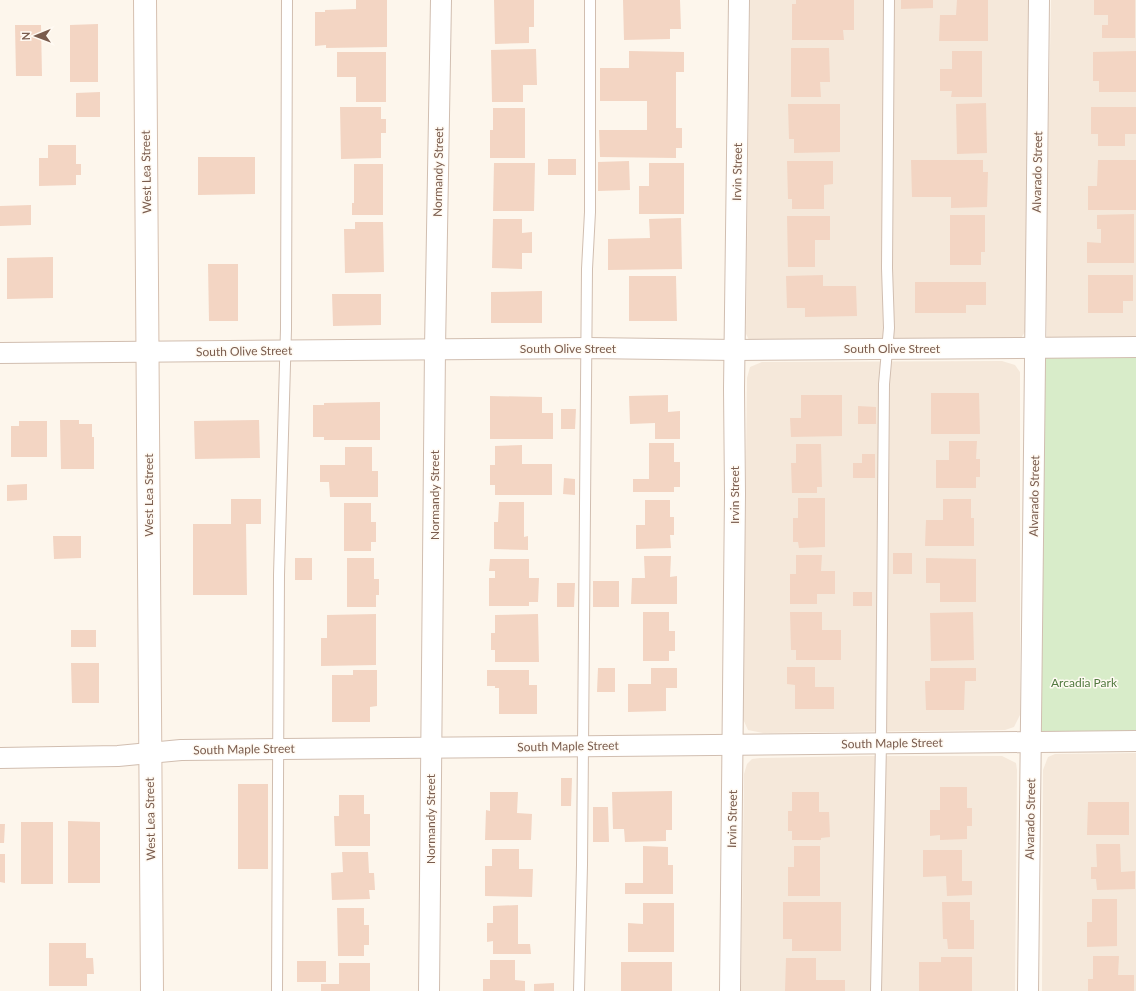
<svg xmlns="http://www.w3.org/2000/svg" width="1136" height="991" viewBox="0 0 1136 991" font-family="Lato,sans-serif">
  <rect width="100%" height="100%" fill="#fdf6ec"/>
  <!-- residential -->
  <g fill="#f5e8da">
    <polygon points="750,0 1030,0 1027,329 1021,338 749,340 746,334"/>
    <polygon points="1051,0 1136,0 1136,340 1058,341 1047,337 1047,210"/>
    <polygon points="1002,361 1015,365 1020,372 1020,715 1014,727 1005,730 763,733 748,730 743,719 747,378 750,367 762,362"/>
    <polygon points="1136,753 1136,991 1042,991 1043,770 1048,757 1055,754"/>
    <polygon points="861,756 1002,756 1016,763 1017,770 1015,991 741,991 744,774 747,764 752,759 760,758"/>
  </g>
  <!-- green -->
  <polygon fill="#d8ecc9" points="1035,347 1136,347 1136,741 1031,741"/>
  <!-- building -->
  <g fill="#f3d5c3">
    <polygon points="356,0 387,0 387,47 326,48 326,45 315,46 315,12 325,12 325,10 356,9"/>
    <polygon points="494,0 534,0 534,27 529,27 529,43 495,44"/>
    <polygon points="623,0 680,0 681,29 670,29 670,39 624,40"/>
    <polygon points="796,0 854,0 854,30 843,30 844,40 792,40 792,4 796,4"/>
    <polygon points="901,0 933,0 933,8 901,9"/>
    <polygon points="957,0 988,0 988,41 939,41 940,15 956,15"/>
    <polygon points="1094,0 1135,0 1135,38 1102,38 1102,25 1108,25 1108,15 1094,15"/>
    <polygon points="98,24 98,82 70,82 70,25"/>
    <polygon points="15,25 41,25 42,76 16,76"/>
    <polygon points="791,48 829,48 830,82 820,82 821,97 791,97"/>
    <polygon points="536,49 537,85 523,85 523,102 492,102 491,50"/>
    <polygon points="629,51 684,52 684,72 676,72 676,128 682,128 682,148 676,148 676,158 600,157 599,130 647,130 647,101 600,101 600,68 629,68"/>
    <polygon points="952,51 982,51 982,97 951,97 952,91 940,91 940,69 952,69"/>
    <polygon points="1136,51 1136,92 1099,92 1099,81 1093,81 1093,52"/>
    <polygon points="337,52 386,52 386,102 356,102 356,77 337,77"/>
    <polygon points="100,92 100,117 76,117 76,93"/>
    <polygon points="986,103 987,153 957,154 956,104"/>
    <polygon points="788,104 840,104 840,152 794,153 794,139 789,139"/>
    <polygon points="340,107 381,107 381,119 386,119 386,133 381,133 381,158 341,159"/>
    <polygon points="1091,107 1136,107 1136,134 1125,134 1125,146 1098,146 1098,134 1091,134"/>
    <polygon points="493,108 525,108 525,158 490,158 490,130 493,130"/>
    <polygon points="48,145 76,145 76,164 81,164 81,175 76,175 76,185 39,186 39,158 48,158"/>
    <polygon points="198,157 255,157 255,194 198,195"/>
    <rect x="548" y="159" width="28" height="16"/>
    <polygon points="911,160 983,160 983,172 988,172 987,207 951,208 951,197 912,197"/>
    <polygon points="1098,160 1136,160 1136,210 1088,210 1088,186 1097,186"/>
    <polygon points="629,161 630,190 598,191 598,162"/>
    <polygon points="787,161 833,161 833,184 824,185 824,209 792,209 792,199 788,199"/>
    <polygon points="494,163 535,163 534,211 493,211"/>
    <polygon points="649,163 684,163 684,214 639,214 639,186 649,186"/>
    <polygon points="354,164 383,164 383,215 352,215 352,203 354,203"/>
    <polygon points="31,205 31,225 0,226 0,206"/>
    <polygon points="1134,214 1134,263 1087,263 1087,242 1101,243 1101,229 1097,229 1097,215"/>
    <polygon points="950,215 985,215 985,252 981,252 981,265 950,265"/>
    <polygon points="787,216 830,216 830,240 815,240 815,267 788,267"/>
    <polygon points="681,218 682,269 608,270 608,239 650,238 649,219"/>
    <polygon points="493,219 522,219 522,233 532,232 532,253 522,253 522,269 492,268"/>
    <polygon points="355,222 383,222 384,272 345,273 344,229 355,229"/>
    <polygon points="53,257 53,298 7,299 7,258"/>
    <polygon points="208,264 238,264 238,321 209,321"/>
    <polygon points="823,275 823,286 856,286 857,316 805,317 805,308 787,308 786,276"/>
    <polygon points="1088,275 1133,275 1133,301 1123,301 1123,313 1088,313"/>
    <polygon points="629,276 676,276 677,321 629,321"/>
    <polygon points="915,282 986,282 986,305 966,305 966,313 915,313"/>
    <polygon points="542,291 542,323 491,323 491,292"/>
    <polygon points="332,294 381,294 381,325 333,326"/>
    <polygon points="931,393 979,393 980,434 931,434"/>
    <polygon points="668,395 668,412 680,411 680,439 655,439 655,423 630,424 629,396"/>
    <polygon points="801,395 842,395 842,436 791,437 790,418 801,418"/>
    <polygon points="490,396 542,397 542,413 553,413 553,439 490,439"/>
    <polygon points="380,402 380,440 324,440 324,437 313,437 313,405 324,405 324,403"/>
    <polygon points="858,406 876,407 876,424 858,424"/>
    <polygon points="561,409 576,409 575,429 561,429"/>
    <polygon points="60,420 79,420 79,424 92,424 92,437 94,437 94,469 61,469"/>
    <polygon points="259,420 260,458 195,459 194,421"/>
    <polygon points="19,421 47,421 47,457 11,457 11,426 19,426"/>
    <polygon points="949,441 977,441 976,459 980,459 980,477 976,477 976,488 936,488 936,460 949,460"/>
    <polygon points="649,443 674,443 674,462 680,462 680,487 674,487 674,492 633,492 633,479 649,479"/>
    <polygon points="796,444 821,444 822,487 817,487 817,493 792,493 791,463 796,463"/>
    <polygon points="522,445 522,464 552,464 552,495 495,495 495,485 490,485 490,465 495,465 495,446"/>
    <polygon points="345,447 372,447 372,471 378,471 378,497 330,497 329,482 320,482 320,465 345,465"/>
    <polygon points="862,454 875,454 875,478 853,478 853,463 862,463"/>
    <polygon points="564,478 575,479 575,495 563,494"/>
    <polygon points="27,484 27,500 7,501 7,485"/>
    <polygon points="798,498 825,498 825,547 799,548 798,542 793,542 793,518 798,518"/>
    <polygon points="231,499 261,499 261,524 246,524 247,595 193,595 193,524 231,524"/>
    <polygon points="943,499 971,499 971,518 974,518 974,546 925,546 926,520 943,520"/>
    <polygon points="645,500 670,500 670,517 674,517 674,535 670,535 671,548 636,549 636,525 645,525"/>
    <polygon points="499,502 524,502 524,537 528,536 528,550 494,549 494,522 498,522"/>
    <polygon points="344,503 371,503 371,522 376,522 376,542 371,542 371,551 344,551"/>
    <polygon points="53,536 81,536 81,558 54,559"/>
    <rect x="893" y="553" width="19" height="21"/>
    <polygon points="796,555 822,555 821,571 835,571 835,594 817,594 817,604 790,604 790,574 796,574"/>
    <polygon points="644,556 671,556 670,577 677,576 677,604 631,604 632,578 645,578"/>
    <rect x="295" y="558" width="17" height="22"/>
    <polygon points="347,558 374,558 374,579 379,579 379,595 376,595 376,607 347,607"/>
    <polygon points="926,558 976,559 976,602 940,602 940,583 926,583"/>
    <polygon points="490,559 529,559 529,578 539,578 538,602 529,602 529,606 489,606 489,578 495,578 495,571 489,571"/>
    <rect x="593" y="581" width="26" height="26"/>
    <polygon points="557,583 575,583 574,607 557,607"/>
    <rect x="853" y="592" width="19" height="14"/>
    <polygon points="643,612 669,612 669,631 675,631 675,651 669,651 669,661 643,661"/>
    <polygon points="790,612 822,612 822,630 841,630 841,660 796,660 796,650 791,650"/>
    <polygon points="973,612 974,660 931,661 930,613"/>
    <polygon points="376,614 376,665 321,666 321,638 327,638 327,615"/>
    <polygon points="538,614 539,662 495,662 495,650 491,650 491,633 495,633 495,615"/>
    <rect x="71" y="630" width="25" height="17"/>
    <polygon points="71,663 99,663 99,703 72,703"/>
    <polygon points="787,667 815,667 815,687 834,687 834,709 795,709 795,685 787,684"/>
    <polygon points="598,668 615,668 615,692 597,692"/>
    <polygon points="651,668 677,668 677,688 666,688 666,711 628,712 628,684 651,684"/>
    <polygon points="930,668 976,668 976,681 965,681 964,710 926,710 925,681 930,681"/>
    <polygon points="353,670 377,670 377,706 370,707 370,722 332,722 332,675 353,675"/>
    <polygon points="487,670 529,670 529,685 537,685 537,714 499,714 499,688 495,688 495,686 487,686"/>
    <polygon points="561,778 572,778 571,806 561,806"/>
    <rect x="238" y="784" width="30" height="85"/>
    <polygon points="940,787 967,787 967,808 972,808 972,826 967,826 967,839 940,840 940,835 930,836 930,810 940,810"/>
    <polygon points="672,791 672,830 666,830 666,841 625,842 624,829 613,829 612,792"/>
    <polygon points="490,792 518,792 517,813 532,814 531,840 485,840 486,810 490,811"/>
    <polygon points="792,792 819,792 819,812 829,812 830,837 821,838 821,840 792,840 792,831 788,831 788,811 792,811"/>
    <polygon points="339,795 364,795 364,814 370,814 370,846 335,846 334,816 339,816"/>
    <polygon points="1088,802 1129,802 1129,835 1087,835"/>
    <polygon points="593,807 608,807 609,842 593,842"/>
    <polygon points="68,821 100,822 100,883 68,883"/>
    <rect x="21" y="822" width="32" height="62"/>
    <polygon points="0,824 5,824 4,843 0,843"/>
    <polygon points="1096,844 1120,844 1121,872 1135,871 1135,889 1097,890 1096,879 1091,879 1091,867 1097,867"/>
    <polygon points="643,846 668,847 668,865 673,865 673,894 625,894 625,883 643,883"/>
    <polygon points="794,846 820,846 820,896 788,896 788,867 794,867"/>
    <polygon points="492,849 519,849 519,869 533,869 532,897 485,896 485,866 492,866"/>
    <polygon points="923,850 962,850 962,881 972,881 972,895 947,896 946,876 923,877"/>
    <polygon points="342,852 368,852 369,873 374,873 375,890 369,890 370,899 332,900 331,873 343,872"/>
    <polygon points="0,854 5,854 5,883 0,882"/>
    <polygon points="1092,899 1117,899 1117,946 1087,947 1087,922 1092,922"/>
    <polygon points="783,902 841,902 841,951 792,951 792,939 783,939"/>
    <polygon points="942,902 970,902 970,920 974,920 974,949 948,949 947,939 943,939"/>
    <polygon points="643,903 674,903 674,952 628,952 628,923 643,924"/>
    <polygon points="518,905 518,944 530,944 531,954 493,954 493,941 487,942 487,923 493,923 493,906"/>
    <polygon points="337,908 364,908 364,925 369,925 369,945 364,945 364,956 338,956"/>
    <polygon points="49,943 86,943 86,958 93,958 94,974 87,974 87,986 49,986"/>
    <polygon points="1093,956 1119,956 1118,975 1134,975 1134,991 1088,991 1088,979 1093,979"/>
    <polygon points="941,957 972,957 972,991 919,991 919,962 941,962"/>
    <polygon points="786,958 816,958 816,980 845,980 845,991 785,991"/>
    <polygon points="490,960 515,960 515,980 525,981 525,991 483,991 483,979 490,979"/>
    <rect x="297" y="961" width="29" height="21"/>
    <rect x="621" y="962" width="51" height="29"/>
    <polygon points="339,963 370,963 370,991 321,991 321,984 339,984"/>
    <polygon points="554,983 554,991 534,991 534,984"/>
  </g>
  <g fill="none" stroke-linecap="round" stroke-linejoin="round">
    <defs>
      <g id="lane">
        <polyline points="277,991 279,575 286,329 287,0"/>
        <polyline points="579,991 582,865 587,269 590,212 590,0"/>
        <polyline points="876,991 881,743 884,384 889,328 887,268 889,0"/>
      </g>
      <g id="street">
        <polyline points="0,353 588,348 735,350 1136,347"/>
        <polyline points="0,758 118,756 181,750 1136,741"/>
        <polyline points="429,991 435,348 441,0"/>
        <polyline points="730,991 735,494 734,389 739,0"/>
        <polyline points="1028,991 1039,0"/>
      </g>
      <polyline id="secondary" points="145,0 152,991"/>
    </defs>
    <!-- lane casing -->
    <use href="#lane" stroke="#d1beb0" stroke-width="12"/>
    <!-- street casing -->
    <use href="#street" stroke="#d1beb0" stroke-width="22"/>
    <!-- secondary casing -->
    <use href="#secondary" stroke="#d6c0b0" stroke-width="24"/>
    <!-- lane -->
    <use href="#lane" stroke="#fff" stroke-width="10"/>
    <!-- street -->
    <use href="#street" stroke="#fff" stroke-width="20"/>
    <!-- secondary -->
    <use href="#secondary" stroke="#fff" stroke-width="22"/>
  </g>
  <g text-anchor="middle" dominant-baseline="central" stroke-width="3" stroke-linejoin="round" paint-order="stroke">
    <!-- street labels -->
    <g font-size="12" fill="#7a5c4d" stroke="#fffaf3">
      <text transform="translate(146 172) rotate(-91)">West Lea Street</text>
      <text transform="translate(438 172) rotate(-89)">Normandy Street</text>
      <text transform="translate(737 172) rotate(-89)">Irvin Street</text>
      <text transform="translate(1037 172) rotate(-89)">Alvarado Street</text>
      <text x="568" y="348">South Olive Street</text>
      <text x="892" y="348">South Olive Street</text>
      <text transform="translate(244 351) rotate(-1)">South Olive Street</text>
      <text transform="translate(148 495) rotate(-90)">West Lea Street</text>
      <text transform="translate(434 495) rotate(-90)">Normandy Street</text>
      <text transform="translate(734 495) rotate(-90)">Irvin Street</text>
      <text transform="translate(1034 496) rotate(-89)">Alvarado Street</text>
      <text transform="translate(892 743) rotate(-1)">South Maple Street</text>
      <text transform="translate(568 746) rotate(-1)">South Maple Street</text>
      <text transform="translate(244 749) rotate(-1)">South Maple Street</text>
      <text transform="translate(150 819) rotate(-91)">West Lea Street</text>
      <text transform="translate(430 819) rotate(-90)">Normandy Street</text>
      <text transform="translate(732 819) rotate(-89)">Irvin Street</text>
      <text transform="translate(1030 819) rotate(-89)">Alvarado Street</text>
    </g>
    <!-- park labels -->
    <g font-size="12" fill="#537a41" stroke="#fffaf3">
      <text x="1084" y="682">Arcadia Park</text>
    </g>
  </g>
  <!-- north arrow -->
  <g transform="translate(36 36) rotate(269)" stroke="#fffaf3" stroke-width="3" paint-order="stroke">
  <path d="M0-3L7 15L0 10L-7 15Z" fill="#7a5c4d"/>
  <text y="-6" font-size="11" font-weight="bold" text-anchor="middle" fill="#7a5c4d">N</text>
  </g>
</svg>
